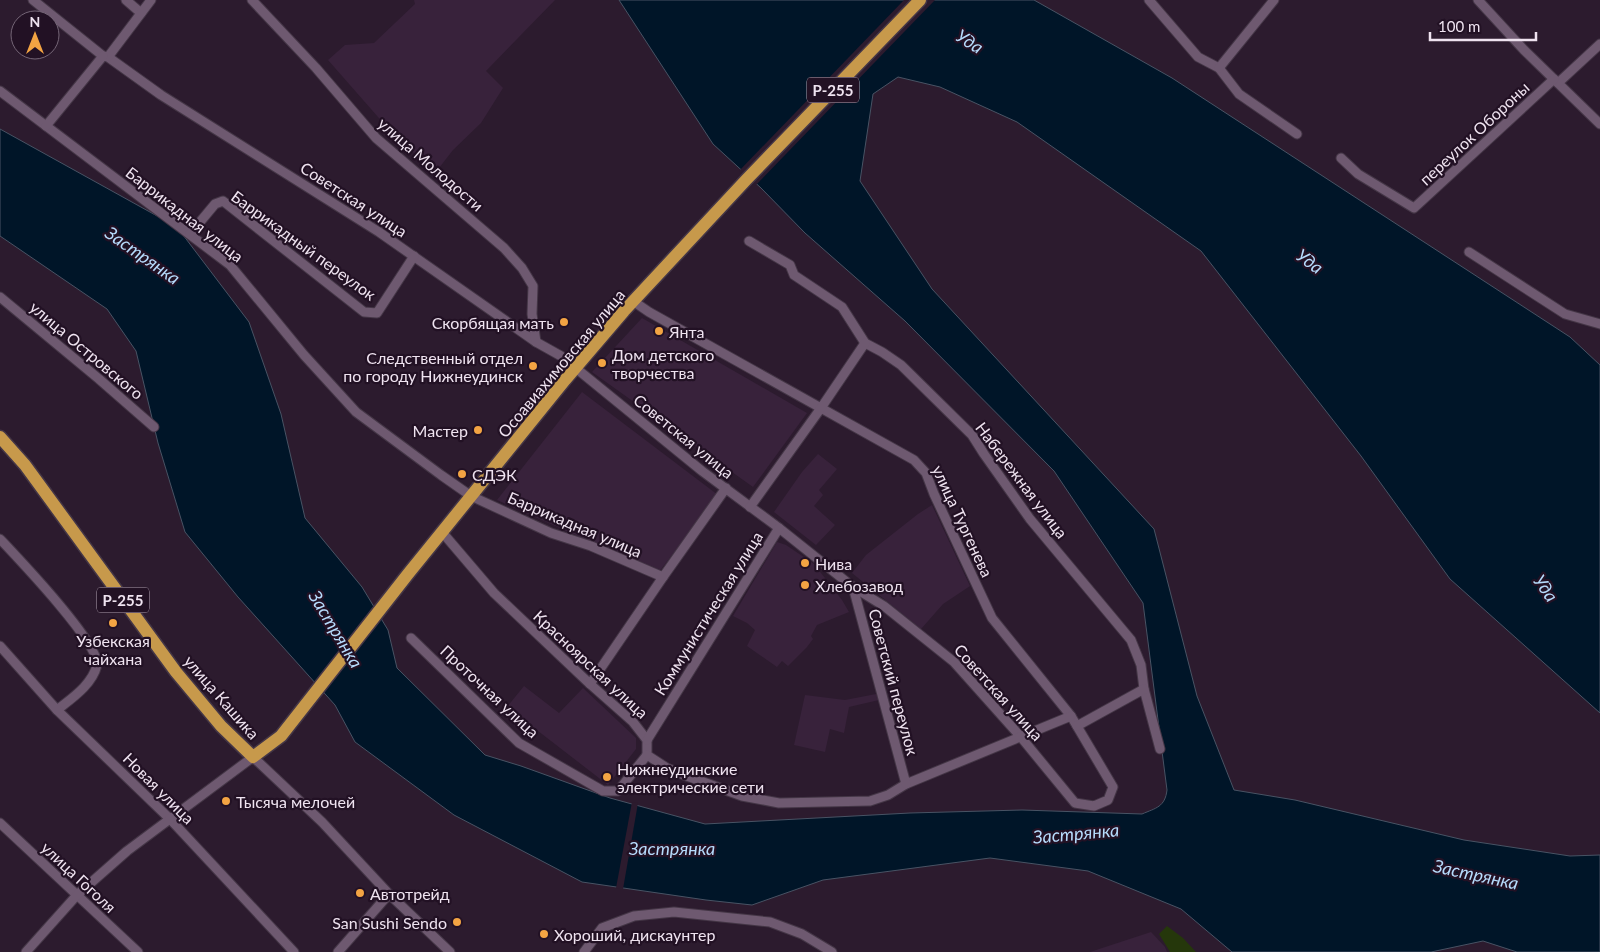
<svg xmlns="http://www.w3.org/2000/svg" width="1600" height="952" viewBox="0 0 1600 952" font-family="Lato,sans-serif">
  <rect width="100%" height="100%" fill="#2c1b2e"/>
  <!-- built -->
  <g fill="#38223b">
    <polygon points="414,0 555,0 486,71 503,88 481,123 453,150 439,168 430,169 378,117 328,60 345,45 374,43 415,4"/>
    <polygon points="642,318 807,413 753,487 592,372"/>
    <polygon points="582,392 718,495 659,572 497,500"/>
    <polygon points="818,454 837,469 819,490 823,495 814,506 835,525 816,545 774,512 802,472"/>
    <polygon points="932,505 970,586 943,604 921,629 852,573 866,555 918,514"/>
    <polygon points="777,542 786,545 814,564 842,600 849,612 817,625 811,636 813,639 807,647 788,666 782,661 777,667 747,646 755,630 747,623 733,616"/>
    <polygon points="524,686 559,713 583,688 636,738 636,749 608,785 507,707"/>
    <polygon points="876,694 879,700 849,707 844,733 830,729 825,752 794,745 805,695 845,700"/>
    <polygon points="1151,932 1165,947 1167,952 1090,952"/>
  </g>
  <!-- green -->
  <polygon fill="#25370b" points="1167,926 1183,938 1196,952 1170,952 1159,934"/>
  <!-- water -->
  <path fill="#001528" stroke="#485364" d="M619,0H1034L1172,78L1570,337L1600,365V713L1450,579L1361,456L1201,251L1017,122L940,87L898,77L873,94L860,181L932,289L1154,529L1197,696L1234,790L1295,800L1464,840L1570,856L1600,855V952H1517L1483,941L1431,952H1232L1181,909L1088,871L990,858L823,880L752,905L706,900L582,882L454,815L355,742L335,705L238,597L185,532L158,443L136,351L107,309L0,236V129L177,227L249,322L281,414L305,518L362,587L388,630L397,668L485,755L521,766L610,798L705,824L910,813L1022,810L1142,814C1156,808 1165,807 1167,790L1143,603L1054,471L905,321L805,233L761,188L713,144Z"/>
  <!-- pier -->
  <g fill="#2c1b2e">
    <polygon points="904,0 935,0 755,186 739,171"/>
    <polygon points="632,802 638,803 623,889 616,888"/>
  </g>
  <g fill="none" stroke-linecap="round" stroke-linejoin="round">
    <defs>
      <g id="minor">
        <polyline points="33,0 103,56 108,57 161,95 379,232 536,342 561,356 702,471 779,528 853,587 884,606 954,662 1020,736 1075,803 1094,806 1108,800 1113,787 1071,716 992,618 934,494 926,473 914,460 649,312 633,301"/>
        <polyline points="126,0 141,13"/>
        <polyline points="252,0 316,68 376,138 504,248 522,268 533,286 532,314 536,342"/>
        <polyline points="1149,0 1198,57 1219,68 1239,94 1297,134"/>
        <polyline points="1478,0 1524,50 1600,124"/>
        <polyline points="108,57 151,0"/>
        <polyline points="1219,68 1274,0"/>
        <polyline points="1558,83 1600,44"/>
        <polyline points="0,91 230,265 304,355 356,412 441,475 471,496 551,533 591,546 663,577"/>
        <polyline points="46,126 103,56"/>
        <polyline points="1341,158 1358,174 1414,208 1554,79"/>
        <polyline points="190,234 215,204 223,201 364,312 377,313 414,256"/>
        <polyline points="749,241 790,265 794,275 842,307 865,343 882,352 901,365 972,435 984,454 1030,519 1131,640 1141,665 1144,689 1160,749"/>
        <polyline points="1469,252 1565,314 1600,324"/>
        <polyline points="0,297 99,379 154,427"/>
        <polyline points="750,507 821,408 865,343"/>
        <polyline points="442,532 494,593 590,684 633,722 647,740 647,755 667,768 684,775 742,796 779,803 870,801 888,795 906,784 1071,716"/>
        <path d="M0,539C16,556 102,646 97,665C92,685 72,698 57,710"/>
        <polyline points="853,587 906,784"/>
        <polyline points="411,638 519,743 603,791 618,791 647,755"/>
        <polyline points="0,646 57,710 170,819 294,952"/>
        <polyline points="590,684 663,577 726,488"/>
        <polyline points="1077,726 1144,689"/>
        <polyline points="647,740 779,528"/>
        <polyline points="0,823 138,952"/>
        <polyline points="26,952 77,895 127,851 253,757 322,822 389,894 450,952"/>
        <polyline points="338,952 389,894"/>
        <polyline points="584,952 602,928 634,916 674,912 770,922 802,934 832,952"/>
      </g>
      <polyline id="highway" points="0,437 25,465 176,672 221,726 253,757 281,736 408,574 565,380 624,311 746,180 920,0"/>
    </defs>
    <!-- minor casing -->
    <use href="#minor" stroke="#443646" stroke-width="11"/>
    <!-- highway casing -->
    <use href="#highway" stroke="#443646" stroke-width="15"/>
    <!-- minor -->
    <use href="#minor" stroke="#6e5970" stroke-width="9"/>
    <!-- highway -->
    <use href="#highway" stroke="#c7994b" stroke-width="12"/>
  </g>
  <!-- markers -->
  <g fill="#f3a443" stroke="#221124" stroke-width="2">
    <circle cx="564" cy="322" r="5"/>
    <circle cx="659" cy="331" r="5"/>
    <circle cx="602" cy="363" r="5"/>
    <circle cx="533" cy="366" r="5"/>
    <circle cx="478" cy="430" r="5"/>
    <circle cx="462" cy="474" r="5"/>
    <circle cx="805" cy="563" r="5"/>
    <circle cx="805" cy="585" r="5"/>
    <circle cx="113" cy="623" r="5"/>
    <circle cx="607" cy="777" r="5"/>
    <circle cx="226" cy="801" r="5"/>
    <circle cx="360" cy="893" r="5"/>
    <circle cx="457" cy="922" r="5"/>
    <circle cx="544" cy="934" r="5"/>
  </g>
  <g text-anchor="middle" dominant-baseline="central" stroke-width="4.5" stroke-linejoin="round" paint-order="stroke">
    <!-- shield labels -->
    <g fill="#221124" stroke="#b2a4b3" stroke-width="1">
      <rect x="807" y="77.5" width="52" height="25" rx="4"/>
      <rect x="97" y="587.5" width="52" height="25" rx="4"/>
    </g>
    <g font-size="15" font-weight="bold" fill="#efe3f0">
      <text x="833" y="90">Р-255</text>
      <text x="123" y="600">Р-255</text>
    </g>
    <!-- street labels -->
    <g font-size="16" fill="#efe3f0" stroke="#221124">
      <text transform="translate(1474 133) rotate(-43)">переулок Обороны</text>
      <text transform="translate(431 164) rotate(41)">улица Молодости</text>
      <text transform="translate(354 199) rotate(33)">Советская улица</text>
      <text transform="translate(185 214) rotate(38)">Баррикадная улица</text>
      <text transform="translate(304 245) rotate(36)">Баррикадный переулок</text>
      <text transform="translate(87 350) rotate(40)">улица Островского</text>
      <text transform="translate(561 363) rotate(-50)">Осоавиахимовская улица</text>
      <text transform="translate(684 436) rotate(39)">Советская улица</text>
      <text transform="translate(1022 480) rotate(53)">Набережная улица</text>
      <text transform="translate(963 521) rotate(65)">улица Тургенева</text>
      <text transform="translate(575 524) rotate(23)">Баррикадная улица</text>
      <text transform="translate(708 613) rotate(-58)">Коммунистическая улица</text>
      <text transform="translate(591 664) rotate(43)">Красноярская улица</text>
      <text transform="translate(894 682) rotate(75)">Советский переулок</text>
      <text transform="translate(490 691) rotate(43)">Проточная улица</text>
      <text transform="translate(999 692) rotate(48)">Советская улица</text>
      <text transform="translate(222 697) rotate(49)">улица Кашика</text>
      <text transform="translate(159 788) rotate(45)">Новая улица</text>
      <text transform="translate(79 877) rotate(43)">улица Гоголя</text>
    </g>
    <!-- poi labels -->
    <g font-size="16" fill="#efe3f0" stroke="#221124" text-anchor="start">
      <text x="554" y="322" text-anchor="end">Скорбящая мать</text>
      <text x="669" y="331">Янта</text>
      <text x="612" y="354">Дом детского<tspan x="612" dy="18">творчества</tspan></text>
      <text x="523" y="357" text-anchor="end">Следственный отдел<tspan x="523" dy="18">по городу Нижнеудинск</tspan></text>
      <text x="468" y="430" text-anchor="end">Мастер</text>
      <text x="472" y="474">СДЭК</text>
      <text x="815" y="563">Нива</text>
      <text x="815" y="585">Хлебозавод</text>
      <text x="113" y="640" text-anchor="middle">Узбекская<tspan x="113" dy="18">чайхана</tspan></text>
      <text x="617" y="768">Нижнеудинские<tspan x="617" dy="18">электрические сети</tspan></text>
      <text x="236" y="801">Тысяча мелочей</text>
      <text x="370" y="893">Автотрейд</text>
      <text x="447" y="922" text-anchor="end">San Sushi Sendo</text>
      <text x="554" y="934">Хороший, дискаунтер</text>
    </g>
    <!-- water labels -->
    <g font-size="18" font-style="italic" fill="#b6dbfc" stroke="#221124">
      <text transform="translate(970 41) rotate(33)">Уда</text>
      <text transform="translate(143 255) rotate(35)">Застрянка</text>
      <text transform="translate(1310 261) rotate(36)">Уда</text>
      <text transform="translate(1546 588) rotate(55)">Уда</text>
      <text transform="translate(336 629) rotate(59)">Застрянка</text>
      <text transform="translate(1076 833) rotate(-5)">Застрянка</text>
      <text x="672" y="848">Застрянка</text>
      <text transform="translate(1476 874) rotate(12)">Застрянка</text>
    </g>
  </g>
  <!-- north arrow -->
  <g transform="translate(35 35)"><circle r="24" fill="#221124" stroke="#746576"/>
  <path d="M0-4L9 19L0 12L-9 19Z" fill="#f3a443"/>
  <text y="-8" font-size="14" font-weight="bold" text-anchor="middle" fill="#efe3f0">N</text>
  </g>
  <!-- scale -->
  <path d="M1430 32v8h106v-8" fill="none" stroke="#efe3f0" stroke-width="2.5"/>
  <text x="1438" y="32" font-size="15" fill="#efe3f0" stroke="#221124" stroke-width="4" paint-order="stroke">100 m</text>
</svg>
